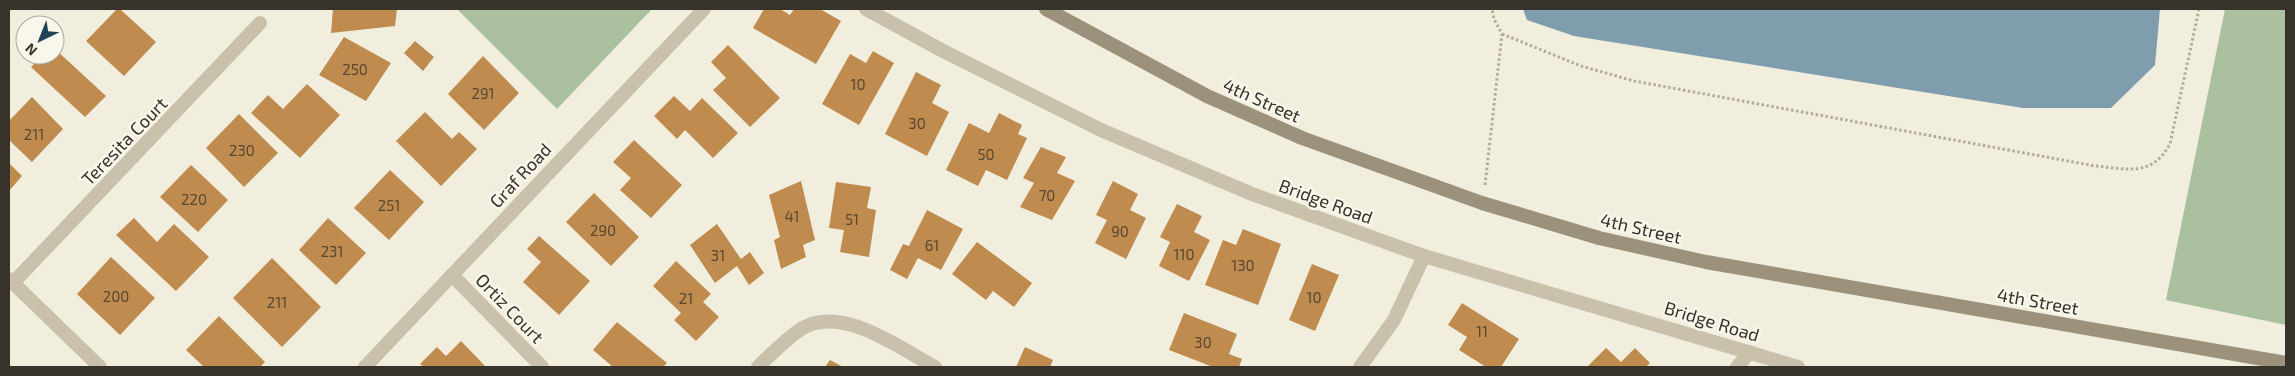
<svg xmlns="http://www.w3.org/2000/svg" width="2295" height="376" viewBox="0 0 2295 376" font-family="'Exo 2',sans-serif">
  <rect width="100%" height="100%" fill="#f1eede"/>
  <!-- green -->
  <g fill="#abc09f">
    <polygon points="457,9 652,9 557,109"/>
    <polygon points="2225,9 2286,9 2286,325 2166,300"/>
  </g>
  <!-- water -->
  <polygon fill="#7f9dad" points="1523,9 2160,9 2155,65 2111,108 2023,108 1574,36 1527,20"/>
  <!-- building -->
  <g fill="#bf8b4e">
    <polygon points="117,9 120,9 156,42 124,76 86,41"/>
    <polygon points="333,9 397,9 395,26 331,33"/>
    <polygon points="764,9 780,9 790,15 794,9 820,9 841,21 816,64 753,28"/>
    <polygon points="344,37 391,63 366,101 319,75"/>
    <polygon points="415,41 434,57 423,71 404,53"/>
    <polygon points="728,45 780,98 750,127 713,90 726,78 711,62"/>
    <polygon points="55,49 106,96 85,117 31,67 43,55 55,55"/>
    <polygon points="873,51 894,63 859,125 822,104 850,54 866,63"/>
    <polygon points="483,56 519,93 484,130 448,94"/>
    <polygon points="916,72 941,85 932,103 949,112 927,156 885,134"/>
    <polygon points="307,84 340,115 300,158 251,113 268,95 283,109"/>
    <polygon points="674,96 690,111 702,98 738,133 713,158 685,130 677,139 654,116"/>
    <polygon points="32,97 63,129 32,162 9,140 9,121"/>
    <polygon points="425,112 452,139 459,132 477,149 441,186 396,141"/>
    <polygon points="999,113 1022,125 1018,134 1027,138 1007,180 986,170 978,186 946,170 969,123 989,133"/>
    <polygon points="239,114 278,153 244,187 206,148"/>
    <polygon points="634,140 682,185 651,218 620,190 631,178 613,162"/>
    <polygon points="1041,147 1066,157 1057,173 1075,181 1052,220 1020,207 1034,183 1023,178"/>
    <polygon points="9,163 22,176 9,191"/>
    <polygon points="191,165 228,200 198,232 160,197"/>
    <polygon points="390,170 424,202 389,240 354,208"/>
    <polygon points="801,181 815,240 803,245 806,257 781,269 774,240 780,237 769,195"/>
    <polygon points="1113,181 1138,194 1130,210 1146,218 1126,259 1095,243 1107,220 1096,215"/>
    <polygon points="836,182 871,187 867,208 876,210 869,257 840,252 844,230 829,228"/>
    <polygon points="594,193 639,237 611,266 566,222"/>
    <polygon points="1177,204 1202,216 1194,232 1210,240 1189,281 1159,266 1170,242 1160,237"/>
    <polygon points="927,210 963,229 941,270 918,258 907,279 890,270 903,244 909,246"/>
    <polygon points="134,218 157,242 174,224 209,257 176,291 116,235"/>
    <polygon points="328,218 366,253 336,285 299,250"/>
    <polygon points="717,224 741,259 750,252 764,273 749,285 737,266 715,283 690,245"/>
    <polygon points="1243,229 1281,244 1258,305 1205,285 1223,240 1236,245"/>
    <polygon points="539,236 590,281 559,315 523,282 541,262 527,249"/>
    <polygon points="977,242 1032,283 1014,307 993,291 986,300 952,274"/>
    <polygon points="111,257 155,298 120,335 77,294"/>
    <polygon points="272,258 321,307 282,347 233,298"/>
    <polygon points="676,261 711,294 703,302 719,317 696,341 674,320 681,313 653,286"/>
    <polygon points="1312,264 1339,275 1315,331 1289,320"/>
    <polygon points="1462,303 1519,339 1501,367 1486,367 1459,350 1467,337 1448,325"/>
    <polygon points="1184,313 1237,334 1229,354 1242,359 1239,367 1213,367 1169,350"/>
    <polygon points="219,316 265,362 260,367 204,367 186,350"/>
    <polygon points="617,322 667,363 663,367 613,367 593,350"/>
    <polygon points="461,341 486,367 424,367 420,364 437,347 446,356"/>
    <polygon points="1025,347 1053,360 1050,367 1016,367"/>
    <polygon points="1606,348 1621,362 1635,348 1650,363 1646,367 1587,367"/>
    <polygon points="830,360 843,367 825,367"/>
  </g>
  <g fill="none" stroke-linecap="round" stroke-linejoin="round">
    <!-- path -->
    <g stroke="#b5ac95" stroke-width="3" stroke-dasharray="2.5 2.5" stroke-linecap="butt">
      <path d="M1502,34L1581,66L1634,81L2095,166C2128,169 2152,177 2170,144L2199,9"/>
      <polyline points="1485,185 1502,34 1494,19 1492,9"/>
    </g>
    <!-- minor -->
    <g stroke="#c9c1ab" stroke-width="14">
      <polyline points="866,9 945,52 1101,130 1252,194 1424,256 1798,367"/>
      <polyline points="452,275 542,367"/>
      <polyline points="13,283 260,23"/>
      <polyline points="365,367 704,9"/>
      <path d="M758,367C771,354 785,340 801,329C842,304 899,348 935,367"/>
      <polyline points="1360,367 1394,320 1424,256"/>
      <polyline points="1737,367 1750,352"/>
    </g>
    <!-- tertiary -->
    <polyline stroke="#c9c1ab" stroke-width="14" points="9,279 100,367"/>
    <!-- secondary -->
    <polyline stroke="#9c927c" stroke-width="14" points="1046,9 1207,96 1302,138 1482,203 1599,238 1706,262 2286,363"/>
  </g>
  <g text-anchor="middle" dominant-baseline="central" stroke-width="5" stroke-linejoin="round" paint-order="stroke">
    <!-- number labels -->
    <g font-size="15" fill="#594833">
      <text x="355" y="69">250</text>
      <text x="858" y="84">10</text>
      <text x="483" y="93">291</text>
      <text x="917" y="123">30</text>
      <text x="34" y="134">211</text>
      <text x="242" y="150">230</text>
      <text x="986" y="154">50</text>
      <text x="1047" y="195">70</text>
      <text x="194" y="199">220</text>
      <text x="389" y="205">251</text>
      <text x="792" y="216">41</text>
      <text x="852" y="219">51</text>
      <text x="603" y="230">290</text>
      <text x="1120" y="231">90</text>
      <text x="932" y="245">61</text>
      <text x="332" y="251">231</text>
      <text x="1184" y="254">110</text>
      <text x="718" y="255">31</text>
      <text x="1243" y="265">130</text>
      <text x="116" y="296">200</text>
      <text x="1314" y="297">10</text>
      <text x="686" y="298">21</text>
      <text x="277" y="302">211</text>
      <text x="1482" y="331">11</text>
      <text x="1203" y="342">30</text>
    </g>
    <!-- street labels -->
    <g font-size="18" fill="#37322a" stroke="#f9f7eb">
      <text transform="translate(1262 100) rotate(24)">4th Street</text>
      <text transform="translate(124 141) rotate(-46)">Teresita Court</text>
      <text transform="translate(520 175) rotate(-47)">Graf Road</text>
      <text transform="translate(1326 201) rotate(20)">Bridge Road</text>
      <text transform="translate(1641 228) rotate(13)">4th Street</text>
      <text transform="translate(2038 301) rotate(10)">4th Street</text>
      <text transform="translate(510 308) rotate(46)">Ortiz Court</text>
      <text transform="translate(1712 321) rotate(17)">Bridge Road</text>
    </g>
  </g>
  <!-- border -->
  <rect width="2295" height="376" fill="none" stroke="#37322a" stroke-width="20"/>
  <!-- north arrow -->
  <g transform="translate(40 40) rotate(223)"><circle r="24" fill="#f9f7eb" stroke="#aba89e"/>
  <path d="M0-4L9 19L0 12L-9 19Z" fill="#214356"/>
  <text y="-8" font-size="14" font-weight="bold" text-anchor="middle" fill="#37322a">N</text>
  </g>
</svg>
